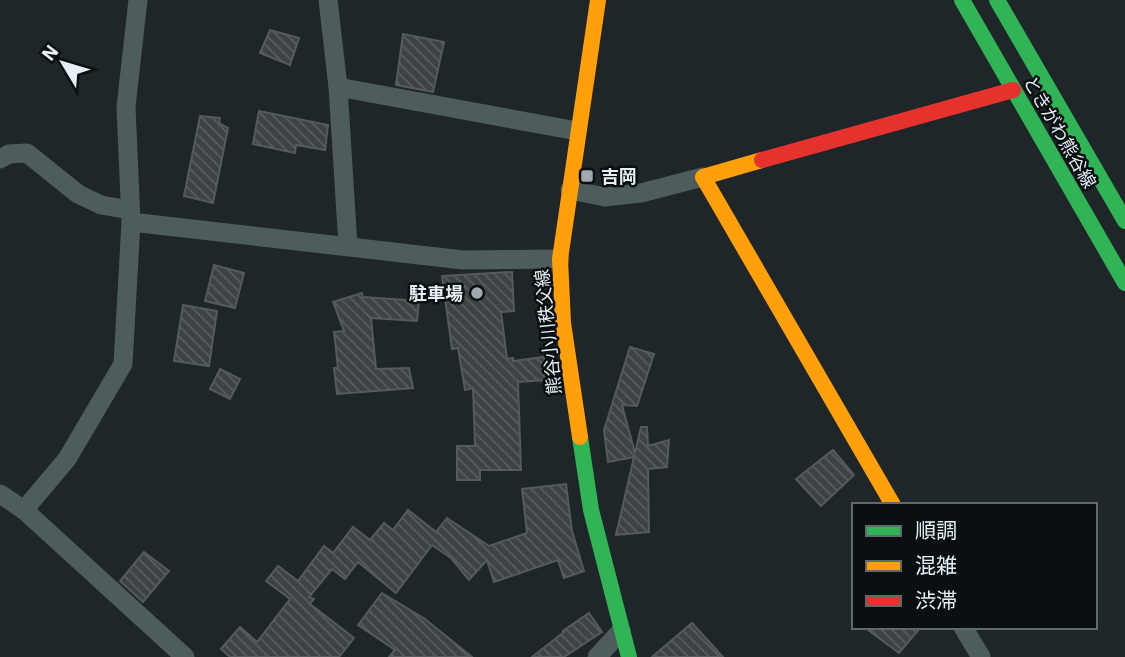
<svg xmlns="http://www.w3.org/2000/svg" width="1125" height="657" viewBox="0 0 1125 657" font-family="'IBM Plex Sans','Noto Sans JP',sans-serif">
  <defs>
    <pattern id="building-back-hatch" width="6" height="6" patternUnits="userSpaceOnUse" patternTransform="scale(1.75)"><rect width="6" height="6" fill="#3c4245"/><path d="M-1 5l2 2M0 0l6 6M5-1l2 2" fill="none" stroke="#585e60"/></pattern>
  </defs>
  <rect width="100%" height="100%" fill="#1e2629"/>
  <!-- building -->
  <g fill="url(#building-back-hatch)" stroke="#545a5e" stroke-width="2">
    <polygon points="270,30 299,38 290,65 260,53"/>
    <polygon points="403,34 444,42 433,92 396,85"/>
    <polygon points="259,111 328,125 325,150 296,145 295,153 253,144"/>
    <polygon points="200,116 220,118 219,123 228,128 213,203 184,196"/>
    <polygon points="214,265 244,273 235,308 205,301"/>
    <polygon points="512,272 514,311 501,312 507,359 513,358 513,361 544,357 546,380 518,382 521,470 480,470 480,480 457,480 457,446 475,446 473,388 465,390 458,348 452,349 442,276"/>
    <polygon points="362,293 363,297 419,301 417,321 371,318 376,369 409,368 413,388 337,394 334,368 338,368 334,332 344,331 333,302"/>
    <polygon points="183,305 217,311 209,366 174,361"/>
    <polygon points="630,347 654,354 637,406 622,405 635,453 641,427 647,427 648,446 669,440 667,467 648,469 649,532 616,535 634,457 608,462 604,430"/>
    <polygon points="220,369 240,379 230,399 210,389"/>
    <polygon points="833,450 854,475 821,506 796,479"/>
    <polygon points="566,484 572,531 584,571 564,578 558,560 494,582 487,560 469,580 451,558 432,545 396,593 358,562 345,579 332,569 309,597 314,599 310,604 354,638 339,657 230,657 221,649 240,627 257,642 290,599 266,581 278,566 298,581 324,546 333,553 353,527 370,540 384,523 393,530 408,510 436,532 447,518 489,546 527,533 522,489"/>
    <polygon points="144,552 169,571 143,602 120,581"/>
    <polygon points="382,593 425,619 472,657 389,657 395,650 358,625"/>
    <polygon points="589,613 602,632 564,657 532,657 564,632 563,631"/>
    <polygon points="692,623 723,657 652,657"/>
    <polygon points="864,627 921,627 899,653"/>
  </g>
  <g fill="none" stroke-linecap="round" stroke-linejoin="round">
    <!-- street -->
    <g stroke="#4e5c5c" stroke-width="19">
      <polyline points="328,0 338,87 348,246"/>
      <polyline points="338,87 577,131"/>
      <polyline points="0,159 9,154 27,153 78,194 101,205 130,210"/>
      <polyline points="570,190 605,197 641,193 703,177"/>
      <polyline points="131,222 463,260 560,259"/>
      <polyline points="0,494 24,510 185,657"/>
      <polyline points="24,510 67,459 123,364 131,222 126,107 138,0"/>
      <polyline points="963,627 981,657"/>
      <polyline points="597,657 621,631"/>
    </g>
    <!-- fast -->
    <g stroke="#30b455" stroke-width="16">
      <polyline points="962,0 1125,283"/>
      <polyline points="997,0 1125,221"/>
      <polyline points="580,437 591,510 629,657"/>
    </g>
    <!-- slow -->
    <g stroke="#ff9f0a" stroke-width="16">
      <polyline points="762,160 703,177 893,505"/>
      <polyline points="580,437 563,323 560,259 598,0"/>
    </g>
    <!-- jam -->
    <polyline stroke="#e5322d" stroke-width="16" points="762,160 1013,90"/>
  </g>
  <!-- markers -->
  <g fill="#a0a9ad" stroke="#090f12" stroke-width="2.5">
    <rect x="580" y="169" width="14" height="14" rx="3.5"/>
    <circle cx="477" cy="293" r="7"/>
  </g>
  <g text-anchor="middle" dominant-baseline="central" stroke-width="5" stroke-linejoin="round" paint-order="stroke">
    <!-- street labels -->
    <g font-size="18" fill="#e6f0f4" stroke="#090f12">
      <text transform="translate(1060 132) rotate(60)">ときがわ熊谷線</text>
      <text transform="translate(548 332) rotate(-96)">熊谷小川秩父線</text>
    </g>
    <!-- poi labels -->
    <g font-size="18" font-weight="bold" fill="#e6f0f4" stroke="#090f12" text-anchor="start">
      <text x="601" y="176">吉岡</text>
      <text x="463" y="293" text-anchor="end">駐車場</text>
    </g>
  </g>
  <!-- legend -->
  <rect x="852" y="503" width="245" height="126" fill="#090f12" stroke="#61696c" stroke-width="2"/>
  <rect x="866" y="526" width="35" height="10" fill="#30b455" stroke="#61696c" stroke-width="2"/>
  <text x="915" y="538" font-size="21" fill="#e6f0f4">順調</text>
  <rect x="866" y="561" width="35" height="10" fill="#ff9f0a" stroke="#61696c" stroke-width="2"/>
  <text x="915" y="573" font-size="21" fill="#e6f0f4">混雑</text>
  <rect x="866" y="596" width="35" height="10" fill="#e5322d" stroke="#61696c" stroke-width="2"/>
  <text x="915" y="608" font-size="21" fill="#e6f0f4">渋滞</text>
  <!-- north arrow -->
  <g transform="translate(63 63) rotate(308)" stroke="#090f12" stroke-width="5" paint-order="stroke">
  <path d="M0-5L12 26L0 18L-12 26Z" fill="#e6f0f4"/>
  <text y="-10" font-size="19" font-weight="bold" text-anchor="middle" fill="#e6f0f4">N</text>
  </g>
</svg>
